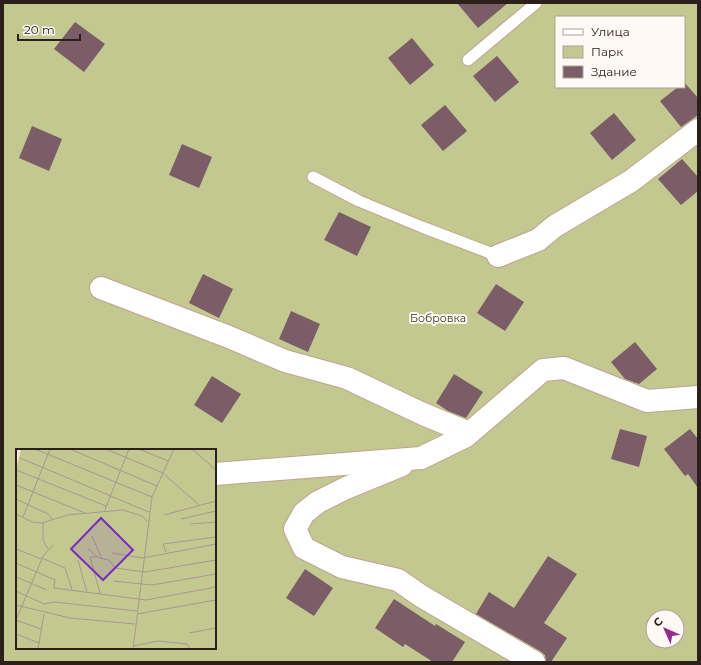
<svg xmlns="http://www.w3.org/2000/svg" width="701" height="665" viewBox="0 0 701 665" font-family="Montserrat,sans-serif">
  <rect width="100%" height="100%" fill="#fbe8de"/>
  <!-- green -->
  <path fill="#c2c88f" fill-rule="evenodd" d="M3,3H698V662H3ZM556,17H684V87H556ZM17,450H215V648H17ZM653,617H677V641H653Z"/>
  <!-- building -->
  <g fill="#7a5d67">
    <polygon points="457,3 508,3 478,28"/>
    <polygon points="75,22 105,44 84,72 54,49"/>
    <polygon points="412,38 434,65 410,85 388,58"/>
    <polygon points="497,56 519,82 495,102 473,76"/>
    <polygon points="684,82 698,98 698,115 681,127 660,101 678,87 684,87"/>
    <polygon points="445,105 467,131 443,151 421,125"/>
    <polygon points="614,113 636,140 612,160 590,133"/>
    <polygon points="32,126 62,139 49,171 19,158"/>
    <polygon points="182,144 212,157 199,188 169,175"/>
    <polygon points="682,159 698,177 698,191 681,205 658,179"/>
    <polygon points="339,212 371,227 357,256 324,240"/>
    <polygon points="203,274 233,289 219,318 189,303"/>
    <polygon points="496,284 524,302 505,331 477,313"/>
    <polygon points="291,311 320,324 308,352 279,339"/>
    <polygon points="635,342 657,369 639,384 625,379 611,362"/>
    <polygon points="454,374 483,392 466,418 448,411 436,403"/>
    <polygon points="212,376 241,394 222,423 194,405"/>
    <polygon points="620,429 647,436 639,467 611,459"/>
    <polygon points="690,429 698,439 698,488 688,474 685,476 664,449"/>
    <polygon points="548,556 577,574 544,623 567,638 551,662 546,662 545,655 540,651 476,614 489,592 514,608"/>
    <polygon points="305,569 333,588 314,616 286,598"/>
    <polygon points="394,599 435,626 436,624 465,642 452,662 433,662 405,644 403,647 375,628"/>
  </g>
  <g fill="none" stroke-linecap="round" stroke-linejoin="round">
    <defs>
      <g id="service">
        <polyline points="468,60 536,3"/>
        <polyline points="313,177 359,201 422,227 498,256"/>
      </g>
      <g id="minor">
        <polyline points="498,256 538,240 555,226 631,181 698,130"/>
        <polyline points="101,288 229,337 285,361 347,378 423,414 469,433"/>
        <polyline points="402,465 346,488 318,502 304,513 295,529 304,548 342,567 398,580 421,596 534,662"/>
        <polyline points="215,474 421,458 466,436 543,370 564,368 647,401 698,397"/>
      </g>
    </defs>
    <!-- service casing -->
    <use href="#service" stroke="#c0a392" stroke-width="13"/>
    <!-- minor casing -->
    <use href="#minor" stroke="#c0a392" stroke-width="24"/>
    <!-- service -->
    <use href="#service" stroke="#fff" stroke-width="11"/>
    <!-- minor -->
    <use href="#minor" stroke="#fff" stroke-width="22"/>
  </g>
  <g text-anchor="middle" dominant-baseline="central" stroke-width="4" stroke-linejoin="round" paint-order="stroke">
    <!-- park labels -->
    <g font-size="11" fill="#363817" stroke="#fff8f5">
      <text x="438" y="318">Бобровка</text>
    </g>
  </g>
  <!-- overview -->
  <g transform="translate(16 449)">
    <rect width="200" height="200" fill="#fbe8de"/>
    <path d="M5,0H200V200H0V20Z" fill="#c2c88f"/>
    <path fill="none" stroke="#a89890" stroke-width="1" d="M19,0L136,48M54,0L141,37M90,0L147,24L183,56M123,0L152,12M176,0L200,21M4,9L133,63M0,21L90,57L89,62M0,36L69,64M0,50L32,65L37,71M90,58L113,0M0,65L16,73L26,74L51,66L107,61L126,67L131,72M148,66L200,52M7,68L34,0M165,70L200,62M27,73V91L32,100M175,75L200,73M76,87L86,110M0,100L25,110M72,100L83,109L93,111L99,119L129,123L200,111M150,103L147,95L200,88M96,104L127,109L200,95M81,108H74L84,144M26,109L49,119L56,141M62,111L71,143M0,114L39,131L38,139L130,151L200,138M0,128L31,141M97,132L136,136L200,125M0,142L28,155L38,153L121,162M0,156L54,169L119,175M121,165L200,151M0,171L27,107L37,96M0,171L25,180M173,184L200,179M0,185L23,194M117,197L142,192L171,195L174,200M22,200L28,165M117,200L136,48L158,0"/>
    <path fill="#7b2cbf" fill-opacity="0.15" stroke="#7b2cbf" stroke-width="2" d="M85,69L117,101L87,131L55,100Z"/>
    <rect width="200" height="200" fill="none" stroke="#2c211a" stroke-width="2"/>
  </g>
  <!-- border -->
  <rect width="701" height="665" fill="none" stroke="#2c211a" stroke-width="8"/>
  <!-- legend -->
  <rect x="555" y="16" width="130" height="72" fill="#fff8f5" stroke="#aba29d"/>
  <rect x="563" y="29" width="20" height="6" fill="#ffffff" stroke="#aba29d"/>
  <text x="591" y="36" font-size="12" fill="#2c211a">Улица</text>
  <rect x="563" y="46" width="20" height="12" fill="#c2c88f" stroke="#aba29d"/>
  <text x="591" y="56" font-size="12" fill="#2c211a">Парк</text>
  <rect x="563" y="66" width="20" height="12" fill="#7a5d67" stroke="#aba29d"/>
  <text x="591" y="76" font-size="12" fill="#2c211a">Здание</text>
  <!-- north arrow -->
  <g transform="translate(665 629) rotate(315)"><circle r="19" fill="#fff8f5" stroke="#aba29d"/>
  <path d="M0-3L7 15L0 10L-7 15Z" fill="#942a8d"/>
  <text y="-6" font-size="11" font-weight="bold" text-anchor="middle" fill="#2c211a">С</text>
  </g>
  <!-- scale -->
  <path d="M18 34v6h62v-6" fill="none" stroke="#2c211a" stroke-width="2"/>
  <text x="24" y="34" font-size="12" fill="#2c211a" stroke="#fff8f5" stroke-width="3" paint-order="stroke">20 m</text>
</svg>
